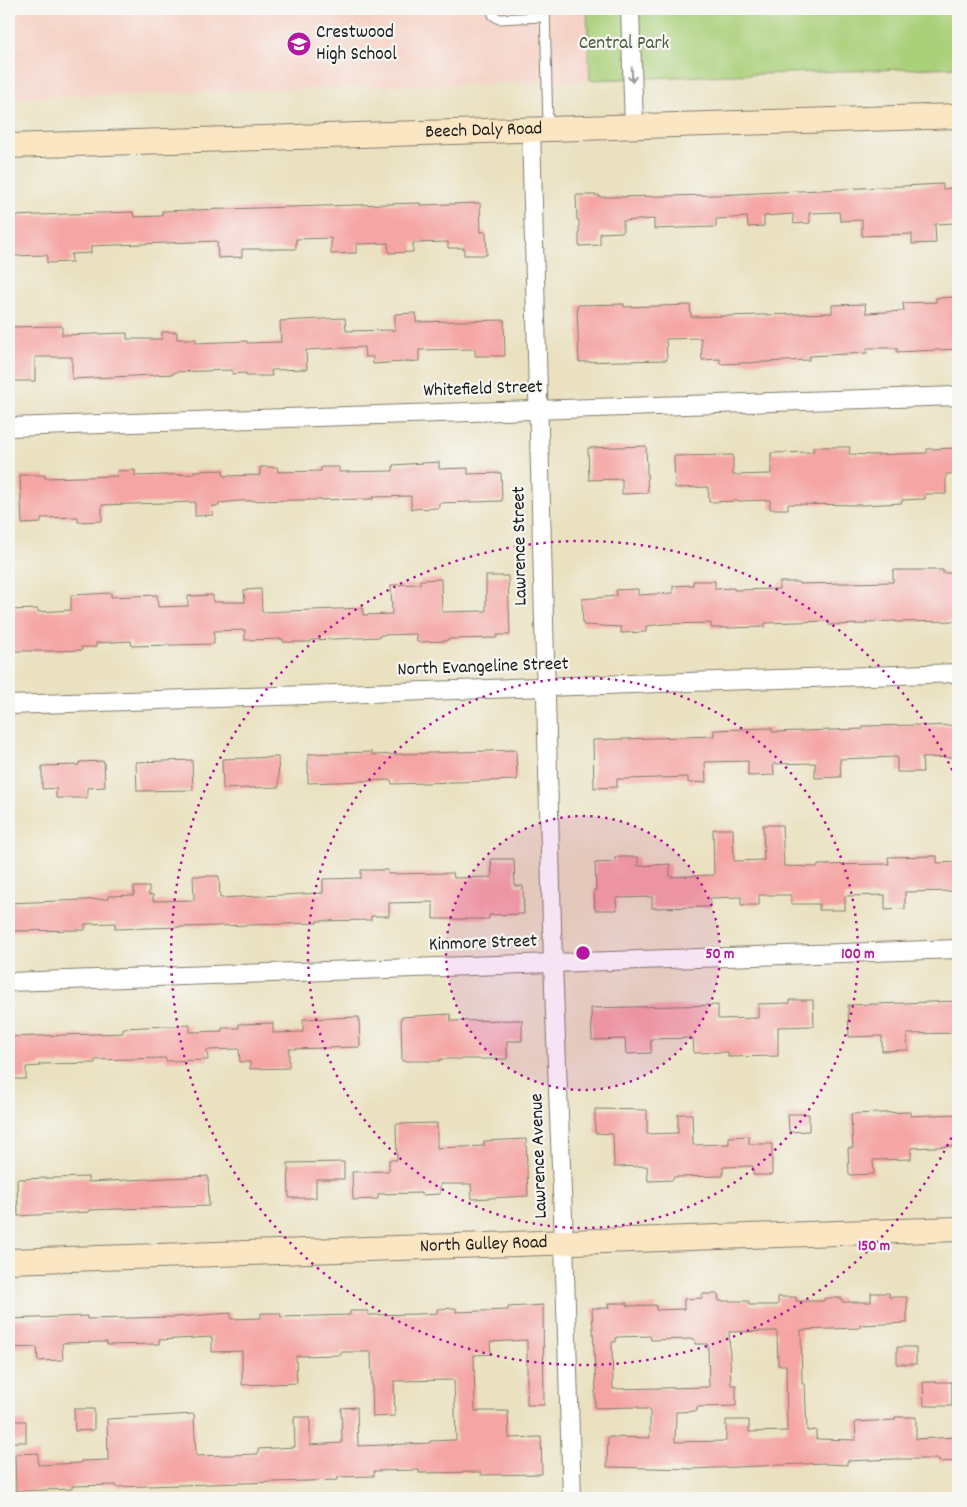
<svg xmlns="http://www.w3.org/2000/svg" width="967" height="1507" viewBox="0 0 967 1507" font-family="Dekko,sans-serif">
  <rect width="100%" height="100%" fill="#f6f6f2"/>
  <filter id="ink" filterUnits="userSpaceOnUse"><feTurbulence type="fractalNoise" baseFrequency=".02" numOctaves="2"/><feDisplacementMap in="SourceGraphic" scale="10" xChannelSelector="R" yChannelSelector="G"/><feConvolveMatrix kernelMatrix="1 2 1 2 8 2 1 2 1" color-interpolation-filters="sRGB"/></filter>
  <filter id="wash" filterUnits="userSpaceOnUse"><feTurbulence type="fractalNoise" baseFrequency=".0096" numOctaves="4" result="noise"/><feDisplacementMap in="SourceGraphic" scale="20" xChannelSelector="R" yChannelSelector="G"/><feGaussianBlur stdDeviation="1.12" result="paint"/><feColorMatrix in="noise" values="0 0 0 0 0 0 0 0 0 0 0 0 0 0 0 0 0 1.4 0 .05"/><feComposite in="paint" operator="in"/></filter>
  <g filter="url(#wash)">
    <rect width="100%" height="100%" fill="#eae1c0"/>
    <!-- built -->
    <polygon fill="#f6d1c5" points="9,9 587,9 590,80 9,98"/>
    <!-- green -->
    <polygon fill="#aad07a" stroke="#63764b" points="587,9 958,9 958,67 590,80"/>
    <g id="blocks">
      <!-- building -->
      <g fill="#f5a6a4" fill-rule="evenodd">
        <polygon points="943,184 943,189 954,188 956,223 935,224 936,243 912,244 912,234 862,236 862,220 840,221 839,212 809,213 810,223 794,224 793,214 764,216 764,226 748,227 747,217 718,219 716,219 716,227 682,228 654,229 654,219 623,221 623,232 600,233 600,245 579,246 579,220 577,220 576,195 599,195 599,197 611,197 717,195"/>
        <polygon points="420,203 420,205 480,203 481,232 486,232 487,255 464,255 464,248 448,248 448,242 413,243 413,252 389,253 388,243 356,244 356,253 331,254 331,238 296,239 296,249 242,249 242,257 218,258 217,241 91,246 91,253 71,254 72,262 47,263 47,255 9,256 9,216 133,212 134,217 162,216 162,211"/>
        <polygon points="957,297 958,300 958,349 897,352 897,348 867,348 867,353 809,356 809,360 720,364 720,359 702,360 701,338 666,339 667,360 579,362 577,305 624,304 624,307 690,305 691,317 832,313 832,305 865,304 866,313 904,311 903,303 936,302 936,298"/>
        <polygon points="416,313 416,322 504,320 505,356 475,356 475,349 419,350 419,361 373,364 373,357 365,357 364,347 306,350 307,369 271,370 272,376 246,376 246,373 232,374 232,370 174,372 174,374 72,379 72,357 35,357 35,381 10,381 10,327 62,326 62,335 127,333 127,339 162,339 162,332 177,332 177,339 196,339 196,343 247,341 247,343 281,342 280,321 345,318 346,331 395,330 395,314"/>
        <polygon points="646,446 648,493 622,494 622,479 589,480 588,448"/>
        <polygon points="813,447 850,447 849,454 874,455 927,453 927,449 958,448 958,474 946,474 946,494 925,494 925,499 902,500 902,503 863,505 788,504 788,509 770,509 770,500 709,502 708,487 675,488 674,456 733,455 733,475 771,474 771,453 813,452"/>
        <polygon points="439,462 439,469 468,468 468,474 501,473 502,501 439,503 439,508 411,509 411,496 373,497 373,499 239,501 219,503 219,506 212,506 213,515 195,516 195,502 102,505 102,521 78,522 78,517 41,518 41,523 22,524 20,475 45,475 45,478 117,476 117,471 135,470 135,476 194,474 194,471 223,470 224,476 260,475 260,467 277,467 278,472 321,471 321,467 339,467 339,472 393,471 393,465"/>
        <polygon points="893,570 943,570 943,573 958,573 958,621 896,622 896,621 867,622 867,624 829,625 828,621 765,623 765,627 728,628 711,628 711,623 664,624 646,626 646,632 621,633 621,627 583,625 582,599 617,596 616,590 638,589 638,595 673,593 673,586 693,585 693,581 715,581 715,589 734,588 734,590 779,589 779,582 799,582 799,584 893,582"/>
        <polygon points="486,576 508,576 510,635 497,635 497,638 447,639 447,641 417,642 416,634 380,635 380,637 311,640 311,642 283,642 283,639 245,640 245,630 214,631 214,644 132,646 131,641 96,643 96,647 81,647 82,650 54,651 14,651 13,646 9,646 9,610 38,609 38,612 71,610 71,595 111,593 111,597 157,595 158,607 188,606 188,596 213,595 213,602 245,602 244,590 261,589 262,612 363,608 363,615 392,614 391,585 420,584 420,580 441,579 442,612 486,611"/>
        <polygon points="921,725 922,726 958,725 958,757 922,758 923,772 897,772 897,757 840,759 841,777 815,778 815,763 773,764 774,775 748,776 748,761 705,762 706,782 688,783 688,777 625,779 617,779 617,787 594,788 593,740 714,736 714,730 772,728 772,732 863,729 863,726"/>
        <polygon points="516,750 517,780 392,784 391,780 308,783 308,754 372,752 372,755"/>
        <polygon points="278,757 279,787 223,789 222,759"/>
        <polygon points="192,760 193,790 137,791 136,762"/>
        <polygon points="104,761 105,787 87,788 87,798 56,798 56,788 42,789 42,766 79,765 79,762"/>
        <polygon points="763,825 782,825 784,866 818,867 818,865 889,864 888,857 937,856 937,863 958,862 958,891 905,892 905,909 885,910 885,895 845,896 845,910 819,910 819,904 791,904 791,895 759,895 759,905 741,905 741,897 710,898 710,907 652,908 652,897 616,898 617,910 595,910 594,890 596,890 595,863 615,862 615,857 638,857 638,866 670,864 670,877 714,875 713,829 733,829 734,861 764,860"/>
        <polygon points="491,859 514,859 515,886 523,886 524,914 489,915 489,919 433,919 433,902 389,903 389,916 371,916 371,920 317,921 317,923 115,929 115,923 85,924 85,930 9,931 9,903 108,899 108,896 134,895 134,887 149,887 149,895 153,895 153,901 194,900 193,876 219,876 220,898 323,893 323,879 361,878 361,870 388,870 388,874 453,873 454,878 492,877"/>
        <polygon points="790,1000 813,1000 814,1026 778,1027 778,1056 728,1057 728,1052 694,1053 693,1038 651,1039 651,1053 626,1054 625,1039 592,1040 591,1008 718,1005 718,1019 758,1018 758,1004 790,1003"/>
        <polygon points="958,1001 958,1033 907,1034 908,1050 882,1051 882,1036 849,1037 848,1005"/>
        <polygon points="450,1014 451,1021 522,1020 522,1041 507,1041 507,1059 440,1059 440,1061 402,1061 401,1017"/>
        <polygon points="359,1017 360,1047 289,1049 289,1068 250,1069 250,1062 240,1062 239,1049 207,1050 208,1060 166,1061 166,1058 95,1060 95,1063 39,1064 40,1066 26,1067 26,1079 9,1079 9,1037 123,1033 123,1028 190,1025 190,1032 222,1031 222,1028 239,1028 239,1024 273,1023 273,1033 303,1032 303,1019"/>
        <polygon points="595,1109 647,1110 647,1134 678,1133 678,1114 692,1114 693,1145 729,1144 729,1137 749,1136 749,1144 772,1144 772,1175 753,1175 753,1166 723,1167 723,1176 673,1177 673,1180 648,1181 647,1166 614,1167 613,1134 595,1133"/>
        <polygon points="910,1112 910,1116 958,1114 958,1146 911,1148 911,1159 873,1160 874,1174 849,1175 848,1148 853,1148 851,1114"/>
        <polygon points="788,1114 809,1114 809,1131 789,1132"/>
        <polygon points="437,1123 437,1148 484,1146 484,1141 526,1139 528,1196 472,1199 471,1184 440,1184 440,1194 421,1195 421,1193 378,1194 378,1199 353,1200 352,1172 389,1171 389,1160 397,1160 396,1124"/>
        <polygon points="344,1162 344,1179 316,1179 316,1198 289,1198 288,1163"/>
        <polygon points="208,1176 209,1206 89,1210 89,1212 18,1216 17,1179 88,1177 88,1182"/>
        <path d="M871,1293H889V1297H907V1323L860,1325V1328L801,1330L802,1384H805L807,1431L816,1430V1439L856,1440L855,1422L895,1420V1417H916V1439L958,1437V1461L939,1462V1459H896L847,1461V1465L825,1464V1463L693,1469L607,1467L608,1437L650,1438V1409H639V1407L595,1408V1390H596L592,1308H609L608,1303H627V1306L656,1305V1310L684,1309V1299L702,1298V1294H718L719,1301H749V1305H778V1297H796V1301H824V1298H842V1302H871ZM777,1331L778,1365H786L787,1431L749,1432V1420H726V1441L675,1442L676,1412L697,1411V1407L736,1406V1385H731L729,1332ZM650,1336L651,1340L695,1339V1344H708L709,1387L613,1389L612,1342H616V1337Z"/>
        <polygon points="543,1305 544,1405 527,1405 527,1340 490,1342 491,1354 474,1355 475,1411 508,1411 509,1438 541,1437 542,1474 481,1475 481,1472 419,1473 419,1470 374,1471 374,1476 338,1477 338,1480 116,1487 116,1485 72,1486 72,1489 16,1491 15,1454 38,1453 38,1465 81,1463 81,1461 108,1460 107,1419 194,1414 196,1456 258,1454 258,1449 295,1447 294,1417 310,1417 310,1445 342,1443 341,1408 357,1407 358,1446 430,1443 430,1441 456,1440 454,1380 394,1381 395,1416 373,1417 371,1352 341,1352 341,1355 296,1356 297,1383 242,1385 242,1351 212,1352 212,1337 159,1340 159,1344 107,1345 107,1342 62,1343 63,1360 38,1361 37,1347 9,1348 9,1319 87,1316 87,1319 175,1317 231,1313 231,1319 261,1318 261,1313 280,1313 281,1317 350,1315 350,1311 368,1311 368,1315 418,1314 437,1313 437,1309 456,1308 456,1312 508,1310 508,1307"/>
        <rect x="897" y="1347" width="19" height="17"/>
        <polygon points="923,1382 952,1382 952,1406 924,1406"/>
        <polygon points="74,1409 94,1409 94,1430 75,1431"/>
        <rect x="9" y="1421" width="17" height="21"/>
      </g>
    </g>
  </g>
  <g filter="url(#ink)">
    <use href="#blocks" fill-opacity="0" stroke="#837e6e" stroke-width="1"/>
    <g fill="none" stroke-linecap="round" stroke-linejoin="round">
      <defs>
        <g id="lane">
          <polyline points="493,9 493,15 499,19 545,17"/>
          <polyline points="545,9 548,127"/>
        </g>
        <g id="street">
          <polyline points="630,9 634,125"/>
          <polyline points="531,128 553,963 564,1242 572,1498"/>
          <polyline points="9,427 958,396"/>
          <polyline points="9,705 958,673"/>
          <polyline points="9,982 958,949"/>
        </g>
        <g id="secondary">
          <path id="s1" d="M9,146L958,116"/>
          <path id="s2" d="M9,1261L958,1229"/>
        </g>
      </defs>
      <!-- lane casing -->
      <use href="#lane" stroke="#837e6e" stroke-width="11"/>
      <!-- street casing -->
      <use href="#street" stroke="#837e6e" stroke-width="20"/>
      <!-- secondary casing -->
      <use href="#secondary" stroke="#837e6e" stroke-width="26"/>
      <!-- lane -->
      <use href="#lane" stroke="#fff" stroke-width="9"/>
      <!-- street -->
      <use href="#street" stroke="#fff" stroke-width="18"/>
      <!-- secondary -->
      <use href="#secondary" stroke="#fbe6c4" stroke-width="24"/>
    </g>
    <!-- one-way arrows -->
    <defs><path id="oneway-shaft" d="M-6 0H5M1.5-3L5.5 0L1.5 3" fill="none" stroke-width="1.6" stroke-linecap="round" stroke-linejoin="round" transform="scale(1.25)"/></defs>
    <use stroke="#999" href="#oneway-shaft" transform="translate(632 75) rotate(88)"/>
  </g>
  <!-- distance rings -->
  <circle cx="583" cy="953" r="137" fill="#b5179e" fill-opacity=".12"/>
  <g fill="none" stroke="#b5179e" stroke-width="2.5" stroke-dasharray="2.5 5">
    <circle cx="583" cy="953" r="137"/>
    <circle cx="583" cy="953" r="275"/>
    <path d="M958 1124A412 412 0 1 1 958 782"/>
  </g>
  <!-- icons -->
  <defs>
    <symbol id="school-disc" viewBox="-11 -11 22 22"><circle r="9.5" fill="#b5179e" stroke="#f6f6f2"/><path d="M0-5L7-2L0 1L-7-2ZM-4 1L0 2.5L4 1V4Q0 6-4 4Z" fill="#fff"/></symbol>
  </defs>
  <g fill-rule="evenodd">
    <use href="#school-disc" x="285" y="30" width="28" height="28"/>
  </g>
  <g text-anchor="middle" dominant-baseline="central" stroke-width="4.5" stroke-linejoin="round" paint-order="stroke">
    <!-- poi labels -->
    <g font-size="19" fill="#1c1c1c" stroke="#f6f6f2" text-anchor="start">
      <text x="316" y="33">Crestwood<tspan x="316" dy="22">High School</tspan></text>
    </g>
    <!-- park labels -->
    <g font-size="19" fill="#4e5b3d" stroke="#f6f6f2">
      <text x="624" y="44">Central Park</text>
    </g>
    <!-- street labels -->
    <g font-size="19" fill="#1c1c1c" stroke="#f6f6f2">
      <text stroke="none"><textPath href="#s1" startOffset="475">Beech Daly Road</textPath></text>
      <text transform="translate(483 390) rotate(-2)">Whitefield Street</text>
      <text transform="translate(521 546) rotate(-91)">Lawrence Street</text>
      <text transform="translate(483 668) rotate(-2)">North Evangeline Street</text>
      <text transform="translate(483 944) rotate(-2)">Kinmore Street</text>
      <text transform="translate(540 1156) rotate(-92)">Lawrence Avenue</text>
      <text stroke="none"><textPath href="#s2" startOffset="475">North Gulley Road</textPath></text>
    </g>
  </g>
  <circle cx="583" cy="953" r="8" fill="#b5179e" stroke="#f6f6f2" stroke-width="2.5"/>
  <g font-size="15" text-anchor="middle" font-weight="bold" fill="#b5179e" stroke="#f6f6f2" stroke-width="4.5" stroke-linejoin="round" paint-order="stroke">
    <text x="720" y="958">50 m</text>
    <text x="858" y="958">100 m</text>
    <text x="874" y="1250">150 m</text>
  </g>
  <!-- margin -->
  <rect width="967" height="1507" fill="none" stroke="#f6f6f2" stroke-width="30"/>
</svg>
